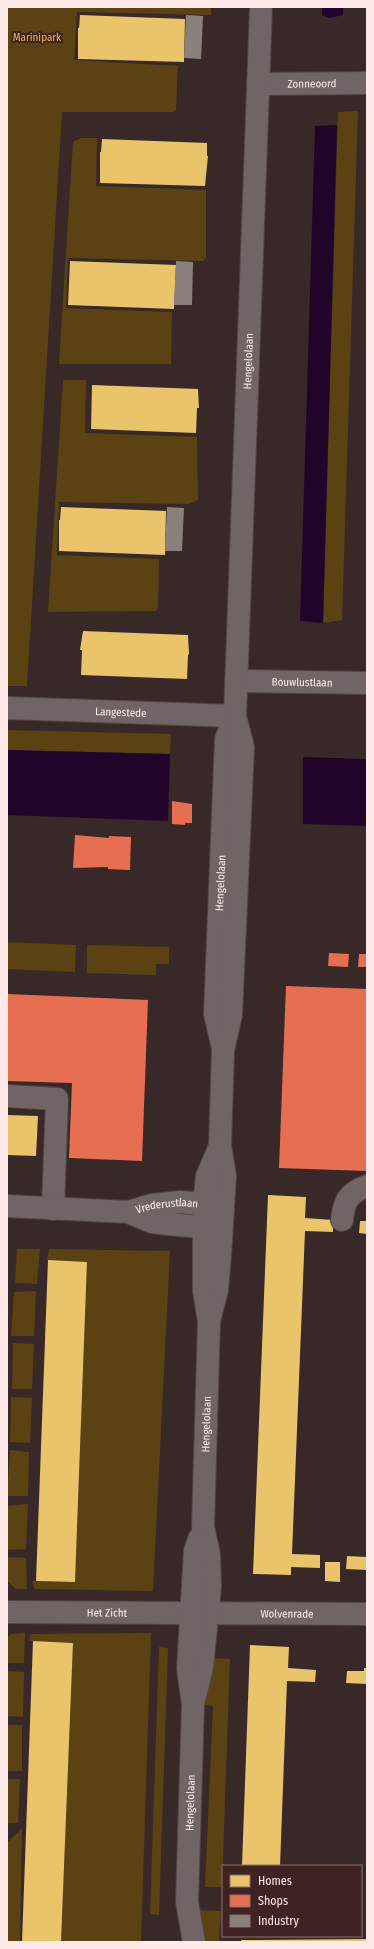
<svg xmlns="http://www.w3.org/2000/svg" width="374" height="1949" viewBox="0 0 374 1949" font-family="'Fira Sans Condensed',sans-serif">
  <rect width="100%" height="100%" fill="#392828"/>
  <!-- green -->
  <g fill="#5a4212">
    <polygon points="7,7 211,7 211,15 77,12 74,60 178,66 176,110 173,112 62,112 27,686 7,686"/>
    <polygon points="358,111 342,620 323,623 338,112"/>
    <polygon points="81,138 97,138 96,186 206,190 206,258 203,261 68,258 66,308 172,312 171,364 59,364 73,142"/>
    <polygon points="63,380 86,380 85,433 197,437 198,500 189,504 59,502 57,555 159,559 158,607 156,611 48,612"/>
    <polygon points="7,730 171,734 170,754 7,750"/>
    <polygon points="7,942 76,945 75,972 7,969"/>
    <polygon points="87,945 169,947 169,964 156,964 156,975 87,973"/>
    <polygon points="17,1249 40,1249 37,1284 15,1283"/>
    <polygon points="49,1249 170,1251 153,1591 35,1589 32,1581 75,1582 87,1262 47,1260"/>
    <polygon points="36,1291 34,1336 11,1336 14,1292"/>
    <polygon points="13,1343 34,1344 32,1389 12,1389"/>
    <polygon points="11,1397 32,1398 30,1443 10,1442"/>
    <polygon points="10,1450 29,1452 28,1496 7,1496"/>
    <polygon points="28,1504 26,1549 7,1550 7,1506"/>
    <polygon points="7,1557 26,1558 27,1589 15,1589 7,1580"/>
    <polygon points="25,1633 24,1663 7,1663 7,1638 11,1634"/>
    <polygon points="151,1633 141,1942 61,1942 73,1643 29,1641 31,1634"/>
    <polygon points="159,1647 168,1648 159,1915 150,1914"/>
    <polygon points="213,1658 230,1659 222,1887 205,1887 213,1706 205,1705"/>
    <polygon points="7,1671 24,1672 23,1717 7,1716"/>
    <rect x="7" y="1725" width="15" height="46"/>
    <polygon points="7,1779 20,1779 18,1823 7,1823"/>
    <polygon points="22,1828 20,1942 7,1942 7,1843"/>
    <polygon points="198,1910 221,1911 219,1942 201,1942"/>
  </g>
  <!-- water -->
  <g fill="#22042b">
    <polygon points="322,7 343,7 343,15 329,18 322,15"/>
    <polygon points="337,125 323,623 300,621 315,126"/>
    <polygon points="7,750 170,754 168,821 7,815"/>
    <polygon points="303,757 367,759 367,826 303,824"/>
  </g>
  <!-- homes -->
  <g fill="#e9c46a">
    <polygon points="80,15 185,19 184,62 78,59 78,28 79,28"/>
    <polygon points="102,139 207,143 207,156 208,156 205,186 100,183 100,152 101,152"/>
    <polygon points="70,261 176,265 174,309 68,305"/>
    <polygon points="92,385 198,389 199,408 197,408 196,433 91,429"/>
    <polygon points="61,507 166,511 165,555 59,551 59,520 60,520"/>
    <polygon points="83,631 188,635 189,654 188,655 187,679 81,675 82,650 80,650"/>
    <polygon points="7,1115 38,1116 36,1156 7,1155"/>
    <polygon points="268,1195 306,1197 305,1218 333,1220 333,1232 305,1231 292,1554 320,1555 320,1568 291,1567 291,1575 253,1574"/>
    <polygon points="360,1221 367,1221 367,1234 359,1233"/>
    <polygon points="48,1260 87,1262 75,1582 36,1581"/>
    <polygon points="347,1556 367,1557 367,1570 346,1569"/>
    <polygon points="325,1562 340,1562 340,1582 325,1581"/>
    <polygon points="33,1641 73,1643 61,1942 22,1942"/>
    <polygon points="250,1645 289,1647 288,1668 316,1670 315,1682 287,1681 280,1866 242,1866"/>
    <polygon points="364,1668 367,1668 367,1684 346,1683 347,1671 364,1671"/>
    <polygon points="367,1939 367,1942 241,1942 241,1940"/>
  </g>
  <!-- shops -->
  <g fill="#e76f51">
    <polygon points="172,801 192,804 192,823 185,823 185,825 172,824"/>
    <polygon points="75,835 109,838 109,836 131,837 130,870 108,869 108,867 73,868"/>
    <polygon points="329,953 349,954 348,967 328,966"/>
    <polygon points="359,954 367,954 367,967 358,967"/>
    <polygon points="286,986 367,989 367,1171 279,1168"/>
    <polygon points="7,994 148,1000 142,1161 69,1158 72,1083 7,1081"/>
  </g>
  <!-- industry -->
  <g fill="#8a817c">
    <polygon points="186,15 203,16 201,59 184,58"/>
    <polygon points="176,261 193,262 192,305 174,305"/>
    <polygon points="167,507 184,508 182,551 165,551"/>
  </g>
  <g fill="none" stroke-linecap="round" stroke-linejoin="round">
    <defs>
      <g id="minor">
        <path id="s1" d="M258,84L367,83"/>
        <path id="s2" d="M236,681L367,683"/>
        <path id="s3" d="M7,708L235,716"/>
        <path id="s4" d="M222,1044L215,1014L226,739L235,716"/>
        <polyline points="7,1096 57,1099 53,1209"/>
        <path id="s5" d="M7,1206L128,1212L152,1205L180,1202L204,1204L215,1213"/>
        <polyline points="128,1212 152,1222 178,1225 203,1227 217,1220"/>
        <path d="M342,1220C344,1201 348,1193 367,1186"/>
        <path id="s6" d="M209,1321L217,1290L220,1256L225,1176L220,1146L223,1050L231,1015L243,747L235,716L261,7"/>
        <path id="s7" d="M7,1612L367,1614"/>
        <path id="s8" d="M193,1704L202,1668L210,1587L209,1554L203,1527L209,1321L204,1291V1204L207,1176L220,1146"/>
        <path id="s9" d="M194,1942L187,1902L193,1704L188,1669L195,1551L199,1539"/>
      </g>
    </defs>
    <!-- minor casing -->
    <use href="#minor" stroke="#544545" stroke-width="24"/>
    <!-- minor -->
    <use href="#minor" stroke="#706464" stroke-width="22"/>
  </g>
  <g text-anchor="middle" dominant-baseline="central" stroke-width="4" stroke-linejoin="round" paint-order="stroke">
    <!-- park labels -->
    <g font-size="11" fill="#f2b93f" stroke="#3f2222">
      <text x="37" y="37">Marinipark</text>
    </g>
    <!-- street labels -->
    <g font-size="11" fill="#ffeae9" stroke="#3f2222">
      <text stroke="none"><textPath href="#s1" startOffset="54">Zonneoord</textPath></text>
      <text stroke="none"><textPath href="#s6" startOffset="964">Hengelolaan</textPath></text>
      <text stroke="none"><textPath href="#s2" startOffset="66">Bouwlustlaan</textPath></text>
      <text stroke="none"><textPath href="#s3" startOffset="114">Langestede</textPath></text>
      <text stroke="none"><textPath href="#s4" startOffset="162">Hengelolaan</textPath></text>
      <text stroke="none"><textPath href="#s5" startOffset="161">Vrederustlaan</textPath></text>
      <text stroke="none"><textPath href="#s8" startOffset="282">Hengelolaan</textPath></text>
      <text stroke="none"><textPath href="#s7" startOffset="100">Het Zicht</textPath></text>
      <text stroke="none"><textPath href="#s7" startOffset="280">Wolvenrade</textPath></text>
      <text stroke="none"><textPath href="#s9" startOffset="140">Hengelolaan</textPath></text>
    </g>
  </g>
  <!-- border -->
  <rect width="374" height="1949" fill="none" stroke="#ffeae9" stroke-width="16"/>
  <!-- legend -->
  <rect x="222" y="1865" width="140" height="72" fill="#3f2222" stroke="#8c7272"/>
  <rect x="230" y="1875" width="20" height="12" fill="#e9c46a" stroke="#8c7272"/>
  <text x="258" y="1885" font-size="12" fill="#ffeae9">Homes</text>
  <rect x="230" y="1895" width="20" height="12" fill="#e76f51" stroke="#8c7272"/>
  <text x="258" y="1905" font-size="12" fill="#ffeae9">Shops</text>
  <rect x="230" y="1915" width="20" height="12" fill="#8a817c" stroke="#8c7272"/>
  <text x="258" y="1925" font-size="12" fill="#ffeae9">Industry</text>
</svg>
